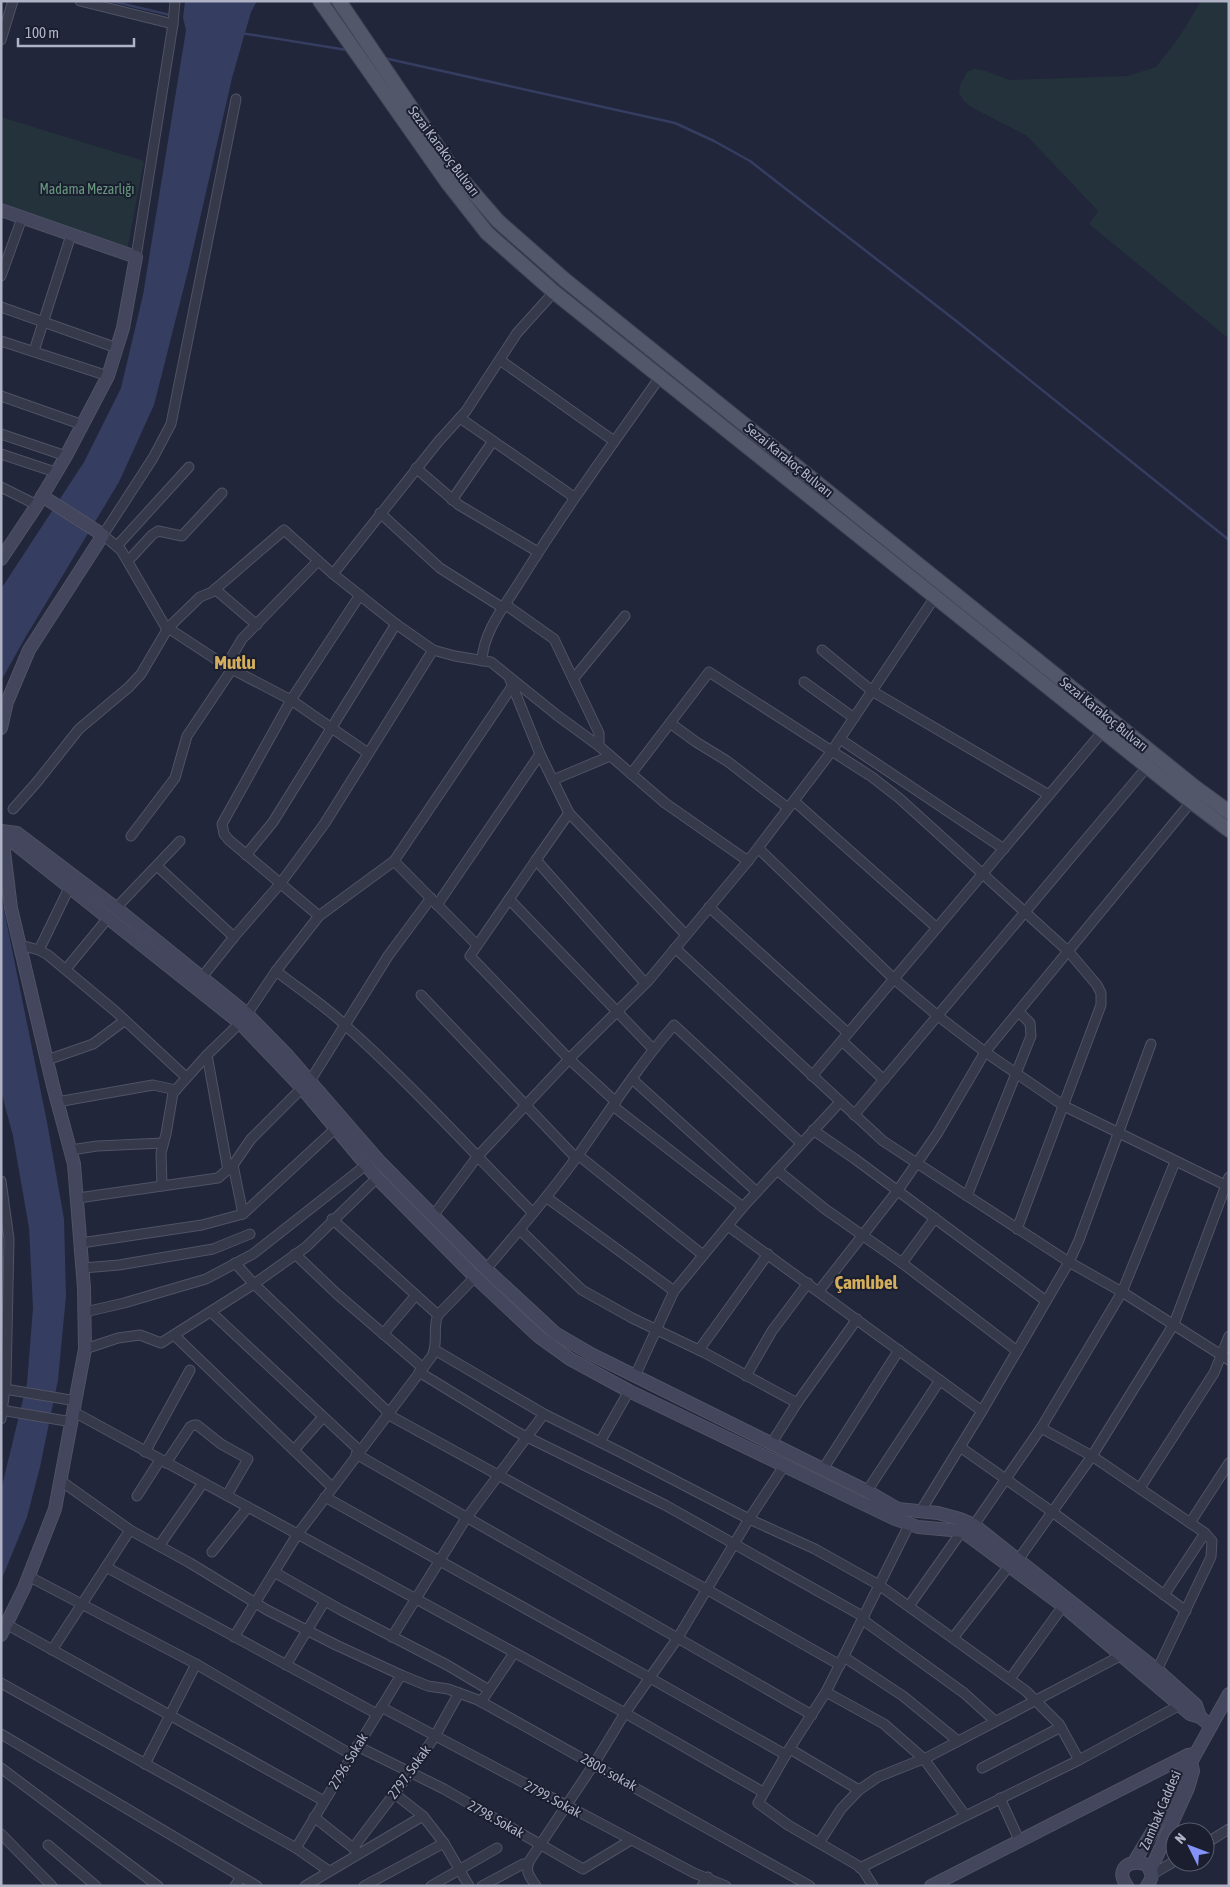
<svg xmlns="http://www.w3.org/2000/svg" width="1230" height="1887" viewBox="0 0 1230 1887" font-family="'Asap Condensed',sans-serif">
  <rect width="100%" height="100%" fill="#21263a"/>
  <!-- green -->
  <g fill="#23323b">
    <polygon points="1201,1 1229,1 1229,339 1089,224 1098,211 1027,136 971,107 963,100 959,93 960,85 967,72 974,69 983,70 1009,80 1127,76 1156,67 1180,36"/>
    <polygon points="1,117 144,161 127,251 1,205"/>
  </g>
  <!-- water -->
  <g fill="#353d61">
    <polygon points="185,1 257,1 251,12 232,78 189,267 154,405 119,482 25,638 1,681 1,589 84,462 121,388 143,295 186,30 183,18"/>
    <polygon points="1,895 47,1122 64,1219 66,1296 58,1380 40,1467 27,1517 1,1581 1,1490 27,1383 33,1308 29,1228 13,1136 1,1091"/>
  </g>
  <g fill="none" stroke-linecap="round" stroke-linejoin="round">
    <!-- stream -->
    <g stroke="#353d61" stroke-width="2.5">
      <polyline points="111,1 170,15"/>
      <polyline points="241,33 347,50"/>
      <polyline points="384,58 675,123 714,141 750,161 955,320 1229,540"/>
    </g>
    <defs>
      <g id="street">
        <polyline points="80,1 173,24"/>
        <polyline points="1,40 13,1"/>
        <polyline points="236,99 171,424 153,458 103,535 121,550 165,626 226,666 291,700 368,753"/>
        <polyline points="136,257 173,24 175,1"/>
        <polyline points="1,276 22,218"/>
        <polyline points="1,307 117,348"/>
        <polyline points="1,341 108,376"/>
        <polyline points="34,351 71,235"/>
        <polyline points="500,360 614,441"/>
        <polyline points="1,396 83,425"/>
        <polyline points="460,418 574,497"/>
        <polyline points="1,434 66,456"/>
        <polyline points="1,454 55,472"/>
        <polyline points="416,468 459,505 538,552"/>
        <polyline points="1,487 37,505"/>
        <polyline points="452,500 493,441"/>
        <polyline points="380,513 440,568 503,608"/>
        <polyline points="117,546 189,467"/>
        <polyline points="128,561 152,535 158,531 182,536 222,493"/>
        <polyline points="333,574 438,442 466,411 517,333 554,292"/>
        <polyline points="215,589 257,625"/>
        <polyline points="506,605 554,639 599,733 599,746"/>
        <polyline points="822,650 872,691 1049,795"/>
        <path d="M482,661C483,632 504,607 519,583C563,512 612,445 660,377"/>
        <polyline points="226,666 242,639 318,561"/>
        <polyline points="509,677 540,754 569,813 686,935"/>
        <polyline points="574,678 625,616"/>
        <polyline points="804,682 854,718"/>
        <polyline points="670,723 696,742 727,761 788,808"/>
        <polyline points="840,739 1004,849"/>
        <polyline points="631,774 709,672 872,777 899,798 1069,952 1097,985 1101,993 1101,1005 1017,1229"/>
        <polyline points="553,780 610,756"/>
        <polyline points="794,801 937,928"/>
        <polyline points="13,809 37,782 79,729 129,687 141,674 168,628 200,597 212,592 284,530 333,574 396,624 433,650 455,656 491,662 558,716 599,746 665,803 748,861"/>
        <polyline points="131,836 175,778 187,736 232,669"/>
        <polyline points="758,848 894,979 938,1016 985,1052 1064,1106 1229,1187"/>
        <polyline points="246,855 273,822 396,624"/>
        <polyline points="536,860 569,813"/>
        <polyline points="394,861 477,945"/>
        <polyline points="157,866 234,937"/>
        <polyline points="509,899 653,1049"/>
        <polyline points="437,905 540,754"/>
        <polyline points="709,907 848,1033"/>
        <polyline points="116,908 180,841"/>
        <polyline points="319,916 394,861 513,685"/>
        <polyline points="20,945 39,950 48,955 115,1011 186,1077"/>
        <polyline points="675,948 883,1141 1069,1262 1122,1292 1229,1360"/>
        <polyline points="39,950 69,888"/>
        <polyline points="66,969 108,918"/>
        <path d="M276,971C299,989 324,1005 345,1025C411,1084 470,1150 533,1213"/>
        <polyline points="202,977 234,937 280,884 325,823 433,650"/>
        <polyline points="421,995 576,1158"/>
        <polyline points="247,1014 276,971 319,916 229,840 224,834 222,824 291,700 360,595"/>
        <polyline points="842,1041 884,1080"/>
        <polyline points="207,1055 228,1170"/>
        <polyline points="47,1060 93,1044 124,1021"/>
        <polyline points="812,1076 1103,731"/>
        <polyline points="632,1079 757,1192"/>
        <polyline points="310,1081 388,956 431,898"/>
        <polyline points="57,1102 153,1085 176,1090"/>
        <polyline points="616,1102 569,1059 470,956 536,860 645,983"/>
        <polyline points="613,1106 743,1207"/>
        <polyline points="854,1115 1147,767"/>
        <polyline points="813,1130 855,1159 1046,1301"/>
        <polyline points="71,1150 97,1146 163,1143"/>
        <polyline points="578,1155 703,1255"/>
        <polyline points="233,1165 243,1214"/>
        <polyline points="777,1170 825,1209 902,1263 1017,1351"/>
        <polyline points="1,1181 9,1239 6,1381 1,1419"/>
        <polyline points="162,1186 161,1153 166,1134 173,1093 207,1055 240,1023"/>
        <polyline points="967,1196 1031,1036 1030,1023 1019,1012"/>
        <polyline points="546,1197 674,1291"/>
        <polyline points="78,1198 218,1178 233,1165 251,1139 302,1088"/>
        <polyline points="433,1216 477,1157 573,1055 648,981 748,861 831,752 935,597"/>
        <polyline points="332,1219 438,1315"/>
        <polyline points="728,1226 982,1411"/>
        <polyline points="520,1230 582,1290 632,1318 705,1353 797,1403"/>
        <polyline points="81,1243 202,1225 243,1214 336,1128"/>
        <polyline points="295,1254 337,1294 423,1368"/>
        <polyline points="235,1263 254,1284 388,1412"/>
        <polyline points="902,1263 935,1218"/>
        <polyline points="83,1268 119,1265 213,1249 250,1234"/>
        <path d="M486,1269C518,1232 550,1194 579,1154C610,1110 639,1065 674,1025L801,1143"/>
        <polyline points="819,1291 898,1190 937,1134 985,1052 1191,802"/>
        <polyline points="85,1312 124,1303 206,1279 253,1254 366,1165"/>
        <polyline points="211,1312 359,1450"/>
        <polyline points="383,1334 416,1295"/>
        <polyline points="174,1335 332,1487"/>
        <polyline points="85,1349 118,1338 140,1335 161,1343 254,1284 306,1247 377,1178"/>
        <polyline points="435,1350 544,1414 622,1453 749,1519 815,1549 879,1585 1026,1691 1059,1724 1079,1760"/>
        <polyline points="699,1350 768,1254"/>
        <polyline points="419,1372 517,1432 665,1505 864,1617"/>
        <polyline points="635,1376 674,1291 743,1207 840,1102"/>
        <polyline points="746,1376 772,1331 808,1283"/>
        <polyline points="5,1389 76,1401"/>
        <polyline points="1,1410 72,1422"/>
        <polyline points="74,1412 625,1713 763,1792"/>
        <polyline points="387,1414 706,1589 840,1665"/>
        <polyline points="1041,1428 1092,1456 1205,1533 1212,1541 1211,1557 1157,1670"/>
        <polyline points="600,1442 629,1391"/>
        <polyline points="771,1444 797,1403 857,1319"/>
        <polyline points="960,1447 1051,1511 1186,1611"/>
        <polyline points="294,1450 323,1417"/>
        <polyline points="145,1452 190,1370"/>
        <polyline points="356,1454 812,1715"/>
        <polyline points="166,1463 190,1427 194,1425 197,1425 221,1444 248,1459 227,1495"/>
        <polyline points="823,1469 899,1350"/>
        <polyline points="61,1481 130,1530 190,1563 267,1610 336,1645 401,1675 428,1686 448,1689 478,1700 810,1886"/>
        <polyline points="1140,1488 1214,1373 1229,1336"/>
        <polyline points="867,1491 940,1380"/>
        <polyline points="137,1496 160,1460"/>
        <polyline points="325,1497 650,1678 786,1755"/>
        <polyline points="920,1512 982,1411 1069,1262 1079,1240 1151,1044"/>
        <polyline points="1190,1523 1229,1463"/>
        <polyline points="974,1525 1041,1428 1122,1292 1175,1162"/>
        <polyline points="159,1546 203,1483"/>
        <polyline points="212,1552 248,1507"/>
        <polyline points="1018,1560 1092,1456 1174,1324 1229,1177"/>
        <polyline points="106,1567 377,1714"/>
        <polyline points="274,1572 341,1610 447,1665 489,1690"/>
        <polyline points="28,1576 196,1664 352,1755"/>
        <polyline points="1164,1595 1205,1533"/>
        <polyline points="909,1606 962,1531"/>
        <polyline points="863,1620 964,1693 995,1721"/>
        <polyline points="6,1624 324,1801"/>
        <path d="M234,1637L297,1535L432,1356C439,1342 432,1328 438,1315L475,1277"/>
        <polyline points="392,1637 465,1520 544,1414"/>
        <polyline points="953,1638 1009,1566"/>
        <polyline points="52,1650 130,1530"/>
        <polyline points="844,1657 903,1696 958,1741"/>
        <polyline points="286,1665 325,1601"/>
        <polyline points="1010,1679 1063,1606"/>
        <polyline points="1,1683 296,1848 329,1871"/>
        <polyline points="826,1692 884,1724 924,1759 965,1815"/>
        <polyline points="481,1702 514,1653"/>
        <polyline points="381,1707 694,1873 726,1886"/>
        <polyline points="1,1734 257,1886"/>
        <polyline points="357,1746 444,1789 583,1869 631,1840"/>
        <polyline points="790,1749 859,1790"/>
        <polyline points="145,1764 196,1664"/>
        <polyline points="1,1768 158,1886"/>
        <polyline points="982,1768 1061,1727"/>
        <polyline points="395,1794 423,1816 444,1843 469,1886"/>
        <polyline points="1000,1798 1020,1842"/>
        <polyline points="314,1817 357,1851"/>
        <polyline points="1,1834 52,1886"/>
        <polyline points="819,1843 841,1809 859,1790 878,1777 928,1757 1122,1655"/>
        <polyline points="1205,1844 1229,1829"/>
        <polyline points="48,1845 96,1886"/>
        <polyline points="296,1848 401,1675"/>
        <polyline points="353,1848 410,1773 435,1736 459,1693"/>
        <polyline points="860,1868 1079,1760 1180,1705"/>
        <polyline points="1151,1875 1175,1861"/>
        <polyline points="235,1886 241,1877"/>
        <polyline points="305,1886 423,1816"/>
        <polyline points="364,1886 444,1843"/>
        <polyline points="431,1886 497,1848"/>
        <polyline points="482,1886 523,1864 528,1864"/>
        <path d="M536,1886C530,1877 524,1871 530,1860L594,1764L625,1713L677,1639L749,1519L784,1466"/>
        <polyline points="702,1886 708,1877"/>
        <polyline points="873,1886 863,1870 857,1865 788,1825 758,1803 788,1751 826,1692 909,1525"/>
      </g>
      <g id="secondary">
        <polyline points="1,210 136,257 123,328 108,376 66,456 37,505 1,559"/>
        <polyline points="1,728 7,702 29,650 103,535 42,496"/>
        <polyline points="1,831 17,833 116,908 247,1014 288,1056 380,1162 486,1269 555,1333 591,1354 867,1491 898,1509 938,1513 960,1519 974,1525 1157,1670 1196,1705 1200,1717"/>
        <polyline points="3,843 14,843 240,1023 302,1088 377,1178 475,1277 538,1336 570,1359 629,1391 895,1519 918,1527 962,1531 1063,1606 1190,1714 1200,1717 1211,1726"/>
        <polyline points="1,1635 24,1588 55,1509 85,1349 84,1288 74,1164 53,1086 11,908 2,835"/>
        <polyline points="1134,1862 1165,1811 1183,1769 1191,1762 1229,1694"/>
        <polyline points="1150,1871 1188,1788 1193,1771 1191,1762"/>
        <polyline points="931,1886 1188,1755 1195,1754"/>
        <path d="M1127,1886C1105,1855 1169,1855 1147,1886"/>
      </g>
      <g id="primary">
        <polyline points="320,1 447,182 487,233 554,292 1184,796 1229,830"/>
        <polyline points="339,1 452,168 498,221 565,280 1196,788 1229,812"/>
      </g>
    </defs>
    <!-- street casing -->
    <use href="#street" stroke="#505365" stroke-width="11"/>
    <!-- secondary casing -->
    <use href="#secondary" stroke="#505365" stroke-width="14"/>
    <!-- primary casing -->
    <use href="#primary" stroke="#3e4253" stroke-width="16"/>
    <!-- street -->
    <use href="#street" stroke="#35394a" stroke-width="9"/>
    <!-- secondary -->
    <use href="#secondary" stroke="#43465d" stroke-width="12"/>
    <!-- primary -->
    <use href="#primary" stroke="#53576a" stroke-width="14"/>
  </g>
  <g text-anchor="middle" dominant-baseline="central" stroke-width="4" stroke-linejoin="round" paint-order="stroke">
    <!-- street labels -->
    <g font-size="14" fill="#b0b3c6" stroke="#1a1e2f">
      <text transform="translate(444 151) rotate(53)">Sezai Karakoç Bulvarı</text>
      <text transform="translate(789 460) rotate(39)">Sezai Karakoç Bulvarı</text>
      <text transform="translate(1104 714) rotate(39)">Sezai Karakoç Bulvarı</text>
      <text transform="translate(348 1761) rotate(-59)">2796. Sokak</text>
      <text transform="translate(409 1772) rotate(-54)">2797. Sokak</text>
      <text transform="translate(609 1772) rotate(29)">2800. sokak</text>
      <text transform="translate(553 1799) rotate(28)">2799. Sokak</text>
      <text transform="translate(1160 1810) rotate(-67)">Zambak Caddesi</text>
      <text transform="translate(496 1819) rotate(29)">2798. Sokak</text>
    </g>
    <!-- park labels -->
    <g font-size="14" fill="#67977e" stroke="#1a1e2f">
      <text x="87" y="189">Madama Mezarlığı</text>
    </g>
    <!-- district labels -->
    <g font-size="19" font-weight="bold" fill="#d4ae5d" stroke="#1a1e2f">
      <text x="235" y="662">Mutlu</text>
      <text x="866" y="1282">Çamlıbel</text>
    </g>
  </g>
  <!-- border -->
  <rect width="1230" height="1887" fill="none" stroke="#b0b3c6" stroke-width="5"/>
  <!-- north arrow -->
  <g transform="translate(1190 1847) rotate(312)"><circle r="24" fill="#1a1e2f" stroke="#565a6b"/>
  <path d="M0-4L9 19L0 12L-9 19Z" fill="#8393f8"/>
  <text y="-8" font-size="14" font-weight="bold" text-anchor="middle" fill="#b0b3c6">N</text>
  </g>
  <!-- scale -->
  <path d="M18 38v8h116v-8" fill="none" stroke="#b0b3c6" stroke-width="2.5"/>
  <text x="25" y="38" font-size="15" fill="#b0b3c6" stroke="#1a1e2f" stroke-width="4" paint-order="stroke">100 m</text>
</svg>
